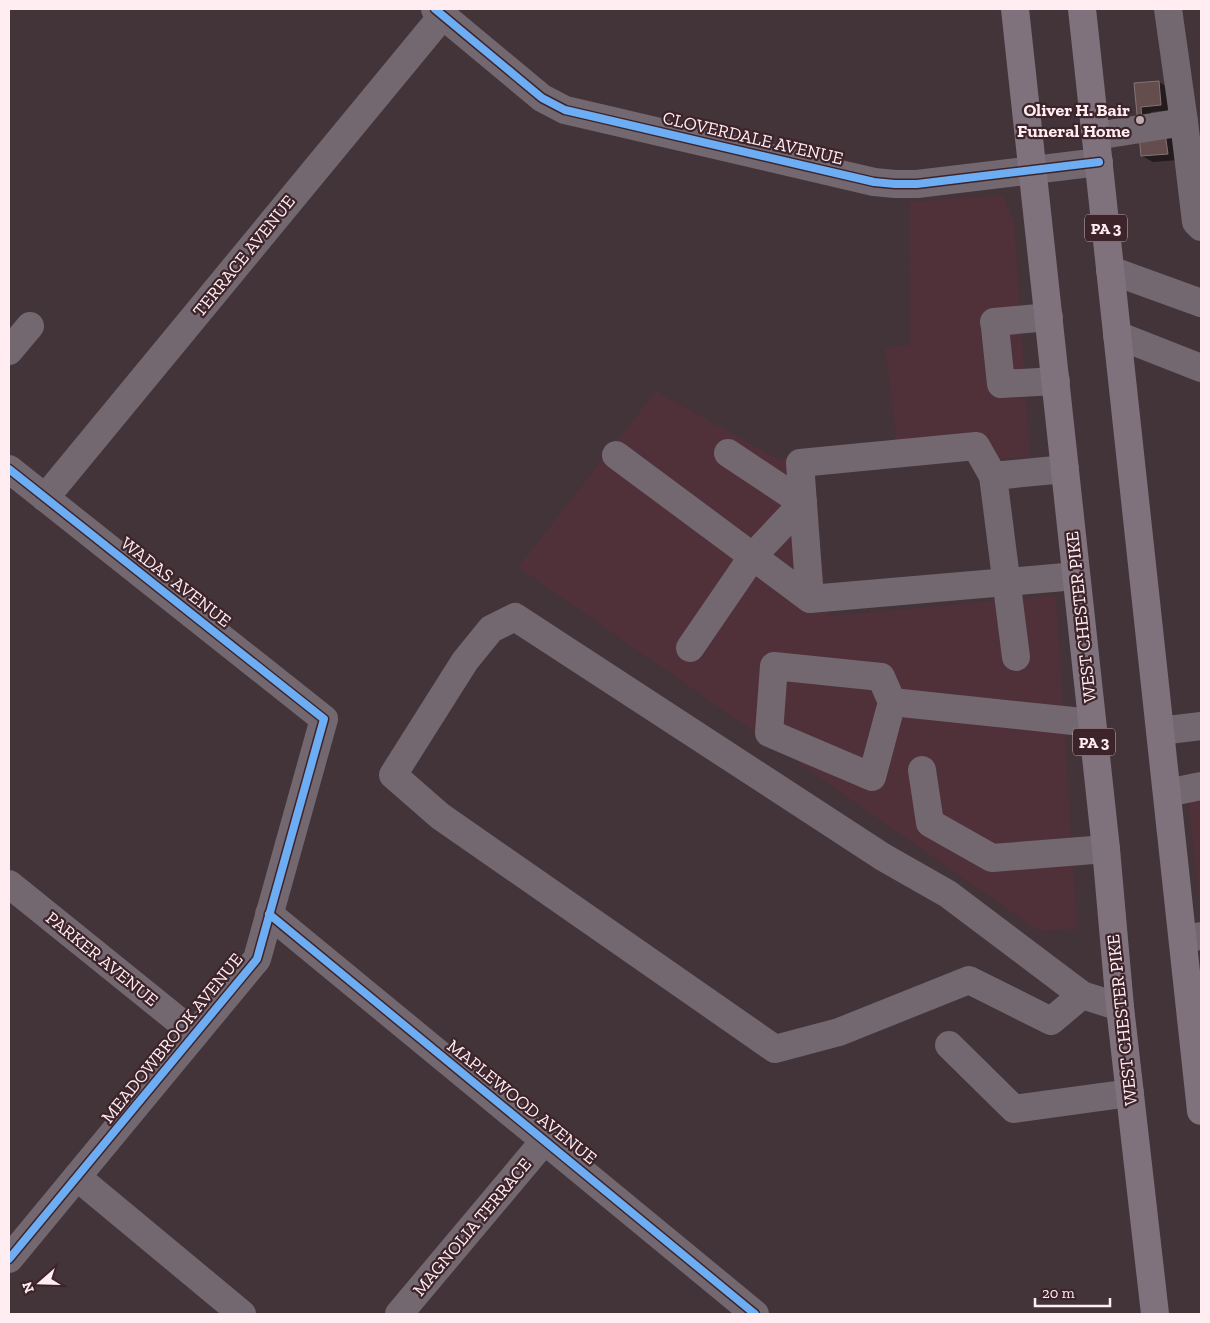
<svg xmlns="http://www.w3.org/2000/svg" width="1210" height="1323" viewBox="0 0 1210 1323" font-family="'Zilla Slab',serif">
  <rect width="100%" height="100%" fill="#423438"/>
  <!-- built -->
  <g fill="#50313a">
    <polygon points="1002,195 1014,221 1030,457 810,472 829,616 1056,595 1077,929 1039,931 518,567 656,391 778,459 897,444 885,348 910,345 909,202"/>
    <polygon points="1201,774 1201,914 1188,800"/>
  </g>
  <!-- shadow -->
  <polygon fill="#0007" points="1159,82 1170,88 1171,110 1151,112 1153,135 1165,134 1176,141 1178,160 1153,162 1142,156 1136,84"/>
  <!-- building -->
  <polygon fill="#644d4c" stroke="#827576" points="1159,81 1161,105 1141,107 1143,135 1165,133 1168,154 1141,156 1134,83"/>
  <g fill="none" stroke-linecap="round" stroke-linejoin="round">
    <!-- minor -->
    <g stroke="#736870" stroke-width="28">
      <polyline points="435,9 542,98 565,110 591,116 874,182 895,184 917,184 1099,162"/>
      <polyline points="1168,9 1184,122"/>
      <polyline points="1096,136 1184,122 1196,222 1201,227"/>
      <polyline points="1110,270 1201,303"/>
      <polyline points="1049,317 994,322 995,327 1001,384 1056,381"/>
      <polyline points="1117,335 1201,368"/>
      <polyline points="9,351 30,326"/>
      <polyline points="616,455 810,599"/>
      <polyline points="9,469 324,719 257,959 9,1259"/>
      <polyline points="1065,469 993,476 976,446 800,463 810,599 1076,576"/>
      <polyline points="993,476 1016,657"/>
      <polyline points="45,498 443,15"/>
      <polyline points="690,648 753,556 803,503 728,453"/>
      <polyline points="892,702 872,777 769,733 774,666 881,677 892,702 1092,723"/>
      <polyline points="1160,731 1201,726"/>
      <polyline points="922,770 930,823 992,858 1106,849"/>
      <polyline points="1167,793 1201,786"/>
      <polyline points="9,884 195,1034"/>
      <polyline points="269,914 755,1314"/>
      <polyline points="1183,939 1201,936"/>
      <polyline points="1082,995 1051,1021 969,980 839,1032 775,1049 440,816 393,775 465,661 491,629 515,617 883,857 948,894 1082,995 1120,1007"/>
      <polyline points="949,1045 1014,1109 1130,1093"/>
      <polyline points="77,1177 242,1314"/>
      <polyline points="399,1314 545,1140"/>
    </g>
    <!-- major -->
    <g stroke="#7f727d" stroke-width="28">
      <polyline points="1015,9 1106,849 1120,1007 1155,1314"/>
      <polyline points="1082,9 1201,1111"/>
    </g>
    <defs>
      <g id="cycleway">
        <polyline points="435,9 542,98 565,110 591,116 874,182 895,184 917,184 1099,162"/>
        <polyline points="9,469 324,719 257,959 9,1259"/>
        <polyline points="269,914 755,1314"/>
      </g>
    </defs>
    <!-- cycleway casing -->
    <use href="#cycleway" stroke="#3d242b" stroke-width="11"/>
    <!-- cycleway -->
    <use href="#cycleway" stroke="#6dadf4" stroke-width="8"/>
  </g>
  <!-- markers -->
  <circle fill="#bdacb0" stroke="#3d242b" stroke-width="2" cx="1140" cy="120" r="5"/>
  <g text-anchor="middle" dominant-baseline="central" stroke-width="4.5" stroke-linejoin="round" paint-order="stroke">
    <!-- shield labels -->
    <g fill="#3d242b" stroke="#c5b1b6" stroke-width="1">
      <rect x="1085" y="214.5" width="42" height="27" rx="4"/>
      <rect x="1073" y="728.5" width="42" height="27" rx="4"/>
    </g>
    <g font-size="16" font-weight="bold" fill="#ffedf1">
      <text x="1106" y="228">PA 3</text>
      <text x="1094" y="742">PA 3</text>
    </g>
    <!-- poi labels -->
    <g font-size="18" font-weight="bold" fill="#ffedf1" stroke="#3d242b" text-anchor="end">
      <text x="1130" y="110">Oliver H. Bair<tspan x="1130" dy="21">Funeral Home</tspan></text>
    </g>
    <!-- street labels -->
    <g font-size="18" fill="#ffedf1" stroke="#3d242b">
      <text transform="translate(753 138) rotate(13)">CLOVERDALE AVENUE</text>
      <text transform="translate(244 256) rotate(-51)">TERRACE AVENUE</text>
      <text transform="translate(176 582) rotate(38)">WADAS AVENUE</text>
      <text transform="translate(1081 617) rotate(-96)">WEST CHESTER PIKE</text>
      <text transform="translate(102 959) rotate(39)">PARKER AVENUE</text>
      <text transform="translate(1122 1020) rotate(-96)">WEST CHESTER PIKE</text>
      <text transform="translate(172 1038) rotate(-51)">MEADOWBROOK AVENUE</text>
      <text transform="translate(522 1102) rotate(39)">MAPLEWOOD AVENUE</text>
      <text transform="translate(472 1227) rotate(-50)">MAGNOLIA TERRACE</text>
    </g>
  </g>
  <!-- border -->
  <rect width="1210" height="1323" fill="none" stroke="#ffedf1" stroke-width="20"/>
  <!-- north arrow -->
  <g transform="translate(40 1283) rotate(250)" stroke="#3d242b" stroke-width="4" paint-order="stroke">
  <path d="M0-4L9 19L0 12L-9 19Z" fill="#ffedf1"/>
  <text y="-8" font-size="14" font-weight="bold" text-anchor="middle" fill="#ffedf1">N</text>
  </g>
  <!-- scale -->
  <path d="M1035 1298v8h75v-8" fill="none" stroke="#ffedf1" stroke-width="2.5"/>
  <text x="1042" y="1298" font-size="15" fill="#ffedf1" stroke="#3d242b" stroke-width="4" paint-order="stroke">20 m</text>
</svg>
